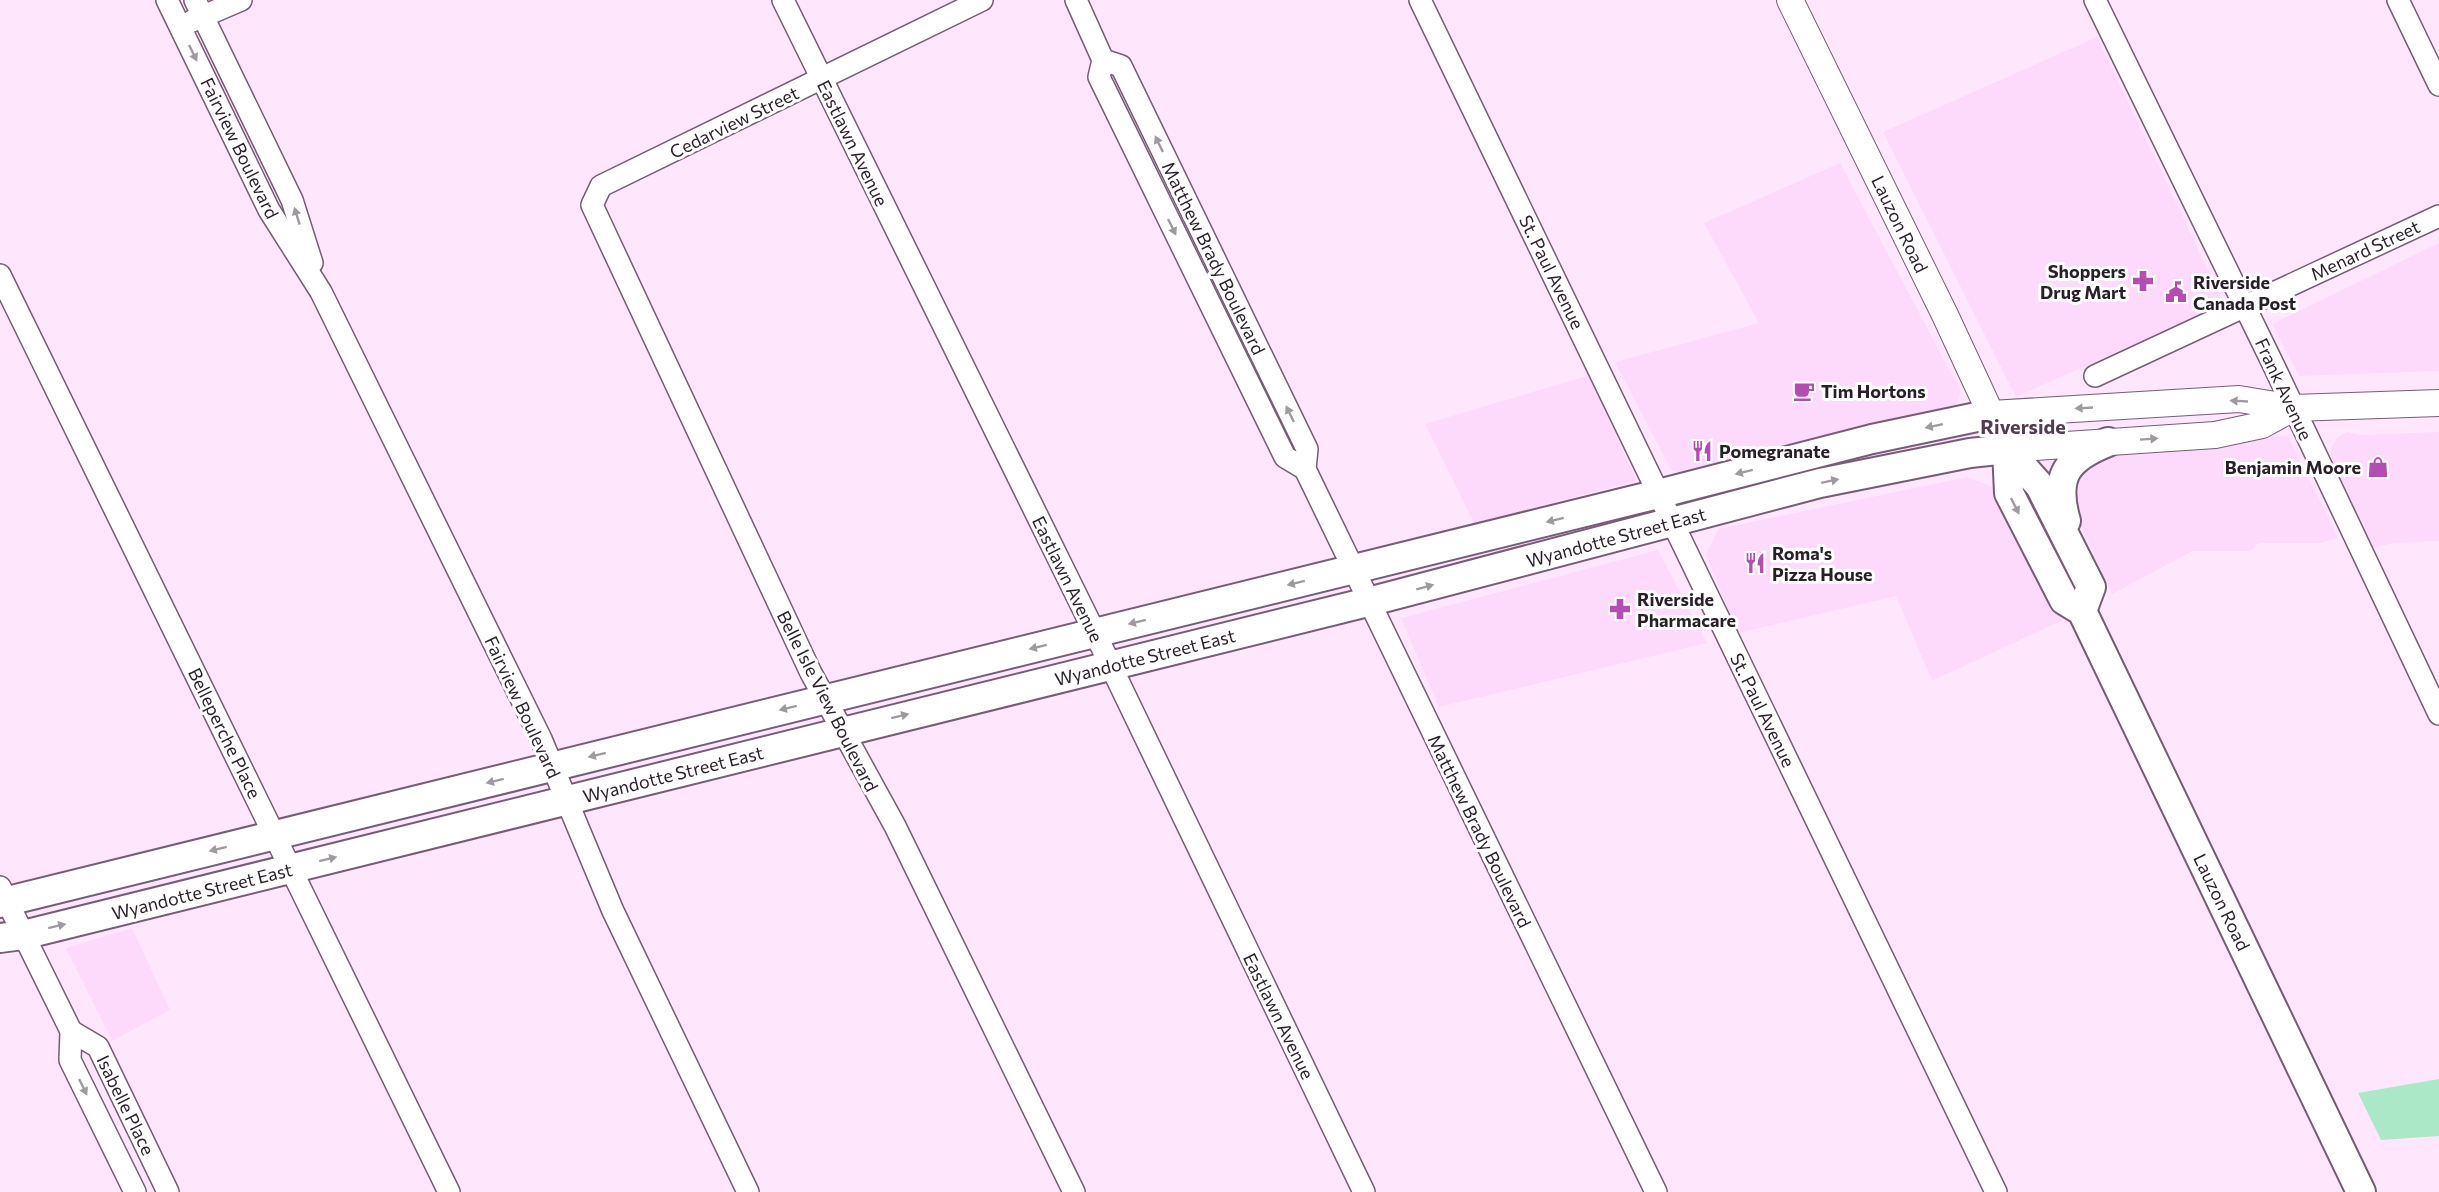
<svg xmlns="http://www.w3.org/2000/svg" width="2439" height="1192" viewBox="0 0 2439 1192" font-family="Commissioner,sans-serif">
  <rect width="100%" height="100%" fill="#fee7fd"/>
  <!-- built -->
  <g fill="#fddafb">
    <polygon points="2097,37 2221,297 2209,311 2016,397 1883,132"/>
    <polygon points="1840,163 1961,392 1955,409 1683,474 1671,470 1615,362 1759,323 1704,223"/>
    <polygon points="2439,243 2439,371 2299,376 2272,324"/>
    <polygon points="1590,375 1636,481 1474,523 1425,424"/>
    <polygon points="2347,432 2359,435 2439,432 2439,541 2393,543 2373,548 2331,469 2331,448 2337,438"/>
    <polygon points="2288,436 2338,538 2320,543 2259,543 2250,551 2193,551 2112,594 2069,500 2069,478 2111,447"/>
    <polygon points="1967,477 1993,487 2063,620 1932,681 1896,596 1738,633 1706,555 1718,529"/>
    <polygon points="1658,550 1707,643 1439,707 1401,618"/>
    <polygon points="132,928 170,1010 112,1041 66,948"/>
  </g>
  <!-- green -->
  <polygon fill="#abe8c7" points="2439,1079 2439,1136 2381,1140 2358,1093"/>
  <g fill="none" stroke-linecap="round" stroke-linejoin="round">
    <defs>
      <g id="minor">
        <polyline points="167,0 269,210 321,292 541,739 613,911 748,1192"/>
        <polyline points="195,0 292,200 312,263"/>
        <polyline points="783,0 1095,633 1364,1192"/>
        <polyline points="982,0 601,186 592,205 811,673 895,826 1074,1192"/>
        <polyline points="1076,0 1103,60 1099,77 1285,457 1305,469"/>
        <polyline points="1420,0 1996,1192"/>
        <polyline points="2095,0 2272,362 2439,714"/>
        <polyline points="2398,0 2439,85"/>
        <polyline points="192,21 241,0"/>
        <polyline points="1103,60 1121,66 1307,449 1305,469 1656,1192"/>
        <polyline points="0,275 449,1192"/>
        <polyline points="2095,376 2439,216"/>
        <polyline points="0,887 71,1031 70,1060 135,1192"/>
        <polyline points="71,1031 98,1047 168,1192"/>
      </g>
      <g id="tertiary">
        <polyline points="1790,0 1945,315 1991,414 2239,399 2293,408 2439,403"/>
        <polyline points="2007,449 2215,435 2262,425 2293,408"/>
      </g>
      <g id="secondary">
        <polyline points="2007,449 2009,493 2064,600 2082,611 2361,1192"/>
        <path d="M2066,521C2053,476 2067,458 2108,442"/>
        <polyline points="0,903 1658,494 1872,439 1991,414 2007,449 2040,486 2091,587 2082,611"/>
        <polyline points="0,938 23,935 1368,602 1820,483 1970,453 2007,449"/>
      </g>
    </defs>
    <!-- minor casing -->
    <use href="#minor" stroke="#765d75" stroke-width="24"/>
    <!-- tertiary casing -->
    <use href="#tertiary" stroke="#765d75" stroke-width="28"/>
    <!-- secondary casing -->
    <use href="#secondary" stroke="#765d75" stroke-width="32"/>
    <!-- minor -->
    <use href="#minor" stroke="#fff" stroke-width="21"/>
    <!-- tertiary -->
    <use href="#tertiary" stroke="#fff" stroke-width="26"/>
    <!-- secondary -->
    <use href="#secondary" stroke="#fff" stroke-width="28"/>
  </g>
  <!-- one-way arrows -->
  <defs><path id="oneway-solid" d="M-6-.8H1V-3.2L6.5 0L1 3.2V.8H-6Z" transform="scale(1.5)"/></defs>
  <g fill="#9f9a9f">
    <use href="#oneway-solid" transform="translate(193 53) rotate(64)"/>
    <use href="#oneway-solid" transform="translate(1159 144) rotate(-116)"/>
    <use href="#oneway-solid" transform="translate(297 216) rotate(-107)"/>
    <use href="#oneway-solid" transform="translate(1172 227) rotate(64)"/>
    <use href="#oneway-solid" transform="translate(2239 401) rotate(-177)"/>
    <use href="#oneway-solid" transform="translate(2084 408) rotate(177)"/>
    <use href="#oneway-solid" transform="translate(1290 414) rotate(-116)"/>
    <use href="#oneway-solid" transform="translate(1934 426) rotate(168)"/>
    <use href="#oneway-solid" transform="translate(2149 439) rotate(-4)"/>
    <use href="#oneway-solid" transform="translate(1744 472) rotate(166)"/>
    <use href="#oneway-solid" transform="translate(1830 481) rotate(-12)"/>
    <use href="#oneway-solid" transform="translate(2015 506) rotate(63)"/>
    <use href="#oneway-solid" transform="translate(1555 520) rotate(166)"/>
    <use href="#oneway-solid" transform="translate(1296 583) rotate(166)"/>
    <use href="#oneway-solid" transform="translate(1425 587) rotate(-15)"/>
    <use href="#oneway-solid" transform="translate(1137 622) rotate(166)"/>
    <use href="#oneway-solid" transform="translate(1038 647) rotate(166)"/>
    <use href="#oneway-solid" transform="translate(788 708) rotate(166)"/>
    <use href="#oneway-solid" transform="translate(900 716) rotate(-14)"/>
    <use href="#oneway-solid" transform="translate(597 755) rotate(166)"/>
    <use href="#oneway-solid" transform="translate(495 781) rotate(166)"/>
    <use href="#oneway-solid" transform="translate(218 849) rotate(166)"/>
    <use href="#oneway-solid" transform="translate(328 859) rotate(-14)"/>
    <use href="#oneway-solid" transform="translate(57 926) rotate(-14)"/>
    <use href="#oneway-solid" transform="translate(83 1087) rotate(64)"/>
  </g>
  <!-- icons -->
  <defs>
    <symbol id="pharmacy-bare" viewBox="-9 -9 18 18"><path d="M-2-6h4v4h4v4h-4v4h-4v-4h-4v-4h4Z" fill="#b34db1" stroke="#fff" stroke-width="2.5" paint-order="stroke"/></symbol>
    <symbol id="civic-bare" viewBox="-9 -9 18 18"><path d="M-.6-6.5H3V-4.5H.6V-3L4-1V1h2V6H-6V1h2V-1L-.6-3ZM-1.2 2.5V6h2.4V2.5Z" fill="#b34db1" stroke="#fff" stroke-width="2.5" paint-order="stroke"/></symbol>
    <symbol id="cafe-bare" viewBox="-9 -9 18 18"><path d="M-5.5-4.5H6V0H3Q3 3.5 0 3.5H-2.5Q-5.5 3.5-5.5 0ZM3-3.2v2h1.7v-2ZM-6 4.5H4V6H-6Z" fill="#b34db1" stroke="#fff" stroke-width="2.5" paint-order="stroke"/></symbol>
    <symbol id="restaurant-bare" viewBox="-9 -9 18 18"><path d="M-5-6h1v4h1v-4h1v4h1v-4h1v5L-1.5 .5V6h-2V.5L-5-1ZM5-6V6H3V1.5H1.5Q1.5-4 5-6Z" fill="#b34db1" stroke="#fff" stroke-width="2.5" paint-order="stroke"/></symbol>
    <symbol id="shop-bare" viewBox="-9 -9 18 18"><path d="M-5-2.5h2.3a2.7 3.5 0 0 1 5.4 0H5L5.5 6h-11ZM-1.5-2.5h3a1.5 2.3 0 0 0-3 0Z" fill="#b34db1" stroke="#fff" stroke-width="2.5" paint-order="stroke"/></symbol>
  </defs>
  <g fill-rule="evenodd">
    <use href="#pharmacy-bare" x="2128" y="266" width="30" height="30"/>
    <use href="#civic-bare" x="2161" y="277" width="30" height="30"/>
    <use href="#cafe-bare" x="1789" y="376" width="30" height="30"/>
    <use href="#restaurant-bare" x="1687" y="436" width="30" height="30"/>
    <use href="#shop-bare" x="2363" y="452" width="30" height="30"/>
    <use href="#restaurant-bare" x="1740" y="548" width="30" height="30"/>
    <use href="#pharmacy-bare" x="1605" y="594" width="30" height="30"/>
  </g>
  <g text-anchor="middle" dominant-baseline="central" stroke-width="6" stroke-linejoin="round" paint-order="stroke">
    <!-- street labels -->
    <g font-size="18" fill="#291f29" stroke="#fff">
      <text transform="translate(734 122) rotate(-26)">Cedarview Street</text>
      <text transform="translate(853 143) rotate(64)">Eastlawn Avenue</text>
      <text transform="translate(240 148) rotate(64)">Fairview Boulevard</text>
      <text transform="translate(1900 224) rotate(64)">Lauzon Road</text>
      <text transform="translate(2365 250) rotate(-25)">Menard Street</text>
      <text transform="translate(1214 258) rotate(64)">Matthew Brady Boulevard</text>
      <text transform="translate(1552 272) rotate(64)">St. Paul Avenue</text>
      <text transform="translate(2284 389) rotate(65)">Frank Avenue</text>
      <text transform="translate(1616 537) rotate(-15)">Wyandotte Street East</text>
      <text transform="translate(1068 579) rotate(64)">Eastlawn Avenue</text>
      <text transform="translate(1145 657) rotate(-14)">Wyandotte Street East</text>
      <text transform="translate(828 701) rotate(63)">Belle Isle View Boulevard</text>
      <text transform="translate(523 707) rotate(65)">Fairview Boulevard</text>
      <text transform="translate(1763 710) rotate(64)">St. Paul Avenue</text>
      <text transform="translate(225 733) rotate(64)">Belleperche Place</text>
      <text transform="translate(673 774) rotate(-14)">Wyandotte Street East</text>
      <text transform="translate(1480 831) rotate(64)">Matthew Brady Boulevard</text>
      <text transform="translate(202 891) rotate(-14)">Wyandotte Street East</text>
      <text transform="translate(2222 902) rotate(64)">Lauzon Road</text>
      <text transform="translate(1279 1016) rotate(64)">Eastlawn Avenue</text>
      <text transform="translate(126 1105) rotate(64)">Isabelle Place</text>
    </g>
    <!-- poi labels -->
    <g font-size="18" font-weight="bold" fill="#291f29" stroke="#fff" text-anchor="start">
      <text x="2126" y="271" text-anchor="end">Shoppers<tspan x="2126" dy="21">Drug Mart</tspan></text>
      <text x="2193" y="282">Riverside<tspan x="2193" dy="21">Canada Post</tspan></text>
      <text x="1821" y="391">Tim Hortons</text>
      <text x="1719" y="451">Pomegranate</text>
      <text x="2361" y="467" text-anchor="end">Benjamin Moore</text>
      <text x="1772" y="553">Roma's<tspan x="1772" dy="21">Pizza House</tspan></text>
      <text x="1637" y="599">Riverside<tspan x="1637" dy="21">Pharmacare</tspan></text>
    </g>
    <!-- neighbourhood labels -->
    <g font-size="20" font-weight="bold" fill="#533b52" stroke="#fff">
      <text x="2023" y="426">Riverside</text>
    </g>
  </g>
</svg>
